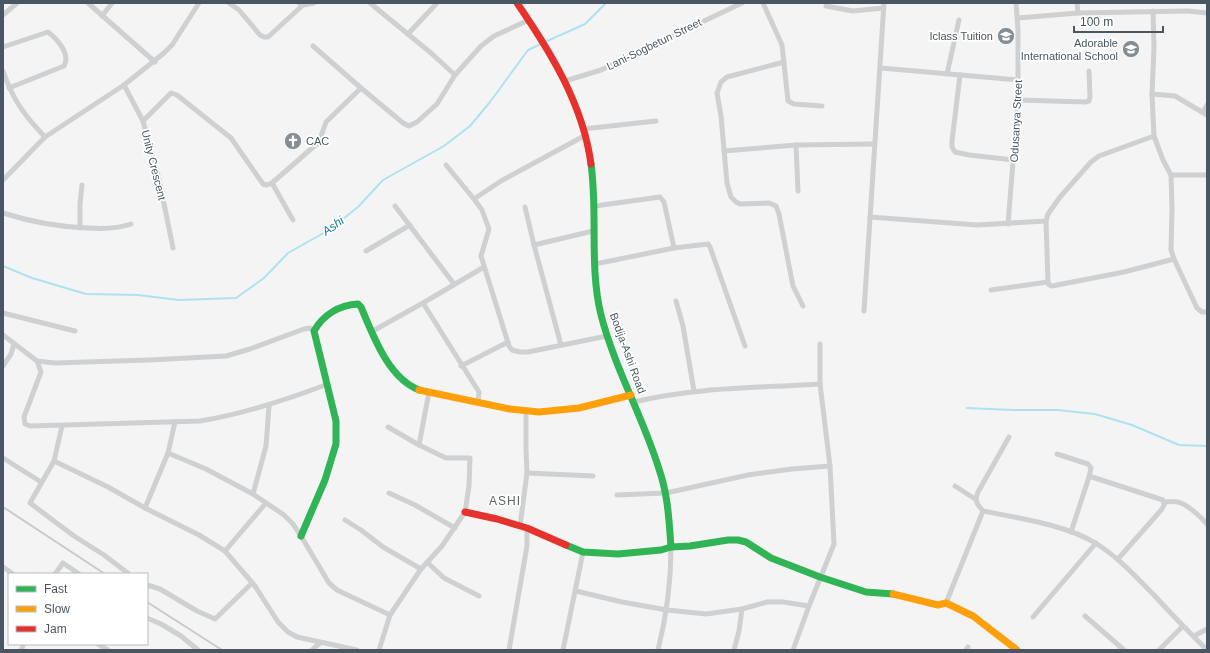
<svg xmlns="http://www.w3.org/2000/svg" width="1210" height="653" viewBox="0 0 1210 653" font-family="Arial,sans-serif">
  <rect width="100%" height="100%" fill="#f4f4f4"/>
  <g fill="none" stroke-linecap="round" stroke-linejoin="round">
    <!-- stream -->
    <g stroke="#aee2f0" stroke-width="2">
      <polyline points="545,42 585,24 606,3"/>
      <polyline points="3,266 32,278 86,294 138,295 179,300 236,298 264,278 288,253 329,230 358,207 383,180 444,146 470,126 490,102 528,50 541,44"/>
      <polyline points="967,408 1013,410 1058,410 1095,414 1132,425 1179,445 1207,446"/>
    </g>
    <!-- street -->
    <g stroke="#ced0d2" stroke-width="5">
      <polyline points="88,3 155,62"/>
      <polyline points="229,3 239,10 260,35 264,37 268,37 303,5"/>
      <polyline points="299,3 303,5 314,3"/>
      <polyline points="370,3 431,53 455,75"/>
      <polyline points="763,3 782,45 788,101 794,104 822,106"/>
      <polyline points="1077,3 1078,13"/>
      <polyline points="826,6 853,11 883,8"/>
      <polyline points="1153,11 1154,47 1152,94 1154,136 1163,160 1171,175 1172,208 1171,250 1174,259 1197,308 1202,312 1207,312"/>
      <polyline points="3,15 17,3"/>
      <polyline points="102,16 112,3"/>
      <polyline points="1018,18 1078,13 1188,11 1207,13"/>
      <polyline points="408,34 437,3"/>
      <polyline points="313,46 361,88 403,123 409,126 417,122 437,104 455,75 481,46 494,36 529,20"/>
      <path d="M3,47L48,32C57,39 71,54 64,66L9,88"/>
      <polyline points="784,62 727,77 721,82 717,93 721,116 727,183 731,197 736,202 740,204 769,203 776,206 779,214 793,286 803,306"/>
      <polyline points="881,68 1018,80"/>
      <path d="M3,71C13,100 24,115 45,137"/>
      <polyline points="947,74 959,20"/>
      <polyline points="960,75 952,141 952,147 955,152 969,155 1014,160"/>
      <polyline points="565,81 601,70 742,3"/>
      <polyline points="124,85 143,121 159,179 173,248"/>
      <polyline points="1152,94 1175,96 1207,115"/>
      <polyline points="1018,100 1085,102 1089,101 1090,97 1089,71"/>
      <polyline points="1203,112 1207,105"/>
      <polyline points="143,121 171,93 177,95 231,138 263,184 267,185 272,183 293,220"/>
      <polyline points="583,129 656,121"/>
      <polyline points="584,136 501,181 474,199 482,210 489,229 481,256 509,346 512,350 520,352 528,352 607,336"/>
      <polyline points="796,145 798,191"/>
      <polyline points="724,151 796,145 874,144"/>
      <polyline points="446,165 474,199"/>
      <polyline points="1171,175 1207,175"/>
      <polyline points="3,180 45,137 124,85 164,53 172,45 199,3"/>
      <polyline points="272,183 319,142 326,122 361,88"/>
      <polyline points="395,206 454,284"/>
      <polyline points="595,206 660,197 664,202 674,248"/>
      <polyline points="525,207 534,245 561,345"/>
      <path d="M3,213C31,222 59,227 88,228C103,229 117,229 131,224"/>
      <polyline points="870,217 977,225 1046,221 1048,214 1060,197 1091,162 1099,156 1154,136"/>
      <polyline points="1046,221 1048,282 1049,285 1052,286 1124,272 1174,259"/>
      <polyline points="1008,224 1018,100 1018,30 1016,3"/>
      <polyline points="80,228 80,204 82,185"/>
      <polyline points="534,245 593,231"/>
      <polyline points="366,251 410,225"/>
      <polyline points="595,264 674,248 708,244 710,247 745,346"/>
      <polyline points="991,290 1048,282"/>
      <polyline points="676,301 683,326 694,391"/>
      <polyline points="423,303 479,392 478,402"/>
      <polyline points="864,311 884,3"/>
      <polyline points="3,313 75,331"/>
      <polyline points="371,332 423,303 484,267"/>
      <polyline points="3,335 37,361 55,363 149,360 226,356 250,349 304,329 310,328 314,331"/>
      <path d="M37,361L41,372L24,417L25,424L30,426L200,421C244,414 286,400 328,384"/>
      <polyline points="3,366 11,354 14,344"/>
      <polyline points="461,366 508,342"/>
      <path d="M634,402C695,387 758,388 820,384"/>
      <polyline points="62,426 54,461 30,503 74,536 104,555 129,574"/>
      <polyline points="419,445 429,392"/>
      <polyline points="168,453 206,469 253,494 284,515 293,524 301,536 329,583 337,590 390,615"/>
      <polyline points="1057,454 1088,464 1091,468 1089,477"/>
      <polyline points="3,458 41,482"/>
      <polyline points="54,461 108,487 145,508 199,535 225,551 255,586 278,622 288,632 297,637 357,650"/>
      <polyline points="527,473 593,476"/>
      <polyline points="955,486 975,499"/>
      <polyline points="389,493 415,505 455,528"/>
      <polyline points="253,494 266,446 269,406"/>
      <polyline points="617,495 666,493 748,475 792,469 830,466"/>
      <path d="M1164,502C1168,502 1174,501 1178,502C1187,504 1201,517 1207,524"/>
      <polyline points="145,508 168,453 175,422"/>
      <path d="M983,511C1018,518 1067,525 1097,544C1119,558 1136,577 1154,595C1171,614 1189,632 1207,650"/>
      <polyline points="345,520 361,530 383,547 421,569"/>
      <polyline points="520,526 527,473 526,450 526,411"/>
      <polyline points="1071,532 1089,477 1092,477 1163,500 1164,505 1162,509 1118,559"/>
      <polyline points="225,551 266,503"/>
      <polyline points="427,562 444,578 479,596"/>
      <polyline points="3,567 13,574"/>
      <polyline points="55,574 63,563 79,574"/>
      <polyline points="147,585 160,589 197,611 215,619 252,583"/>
      <polyline points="576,591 622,602 667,610 706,614 742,609 767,602 783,602 809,606"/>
      <path d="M946,603L983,511C977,504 974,501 978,492L1009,437"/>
      <polyline points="1085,616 1124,650"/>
      <polyline points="1033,617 1096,543"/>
      <polyline points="147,618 161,624 181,636 198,650"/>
      <polyline points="1194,636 1207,629"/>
      <polyline points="98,644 108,650"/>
      <polyline points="21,650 24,644"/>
      <polyline points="312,650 320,643"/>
      <polyline points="379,650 390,615 421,569 442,546 465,512 469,486 470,458 446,458 419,445 388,427"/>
      <polyline points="509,650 527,546 527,528"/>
      <polyline points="563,650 583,552"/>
      <path d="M658,650C667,614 671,584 671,547"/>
      <polyline points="734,650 739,631 742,609"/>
      <polyline points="793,650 809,606 834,544 830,466 820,384 820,344"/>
      <polyline points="966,650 968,647"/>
      <polyline points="1159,650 1183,626"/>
    </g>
    <!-- fast -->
    <g stroke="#30b455" stroke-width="7">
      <path d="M591,164C598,214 589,266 601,315C615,369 643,417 659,469C668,495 669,520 671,547"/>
      <path d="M301,536L325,480L336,444V421L314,331C323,315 339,305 358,304L361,307C373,335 388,378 419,390"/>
      <polyline points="566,545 583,552 618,554 661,550 671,547 690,546 728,540 738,540 746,542 771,558 820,577 866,592 893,594"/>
    </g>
    <!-- slow -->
    <g stroke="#ff9f0a" stroke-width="7">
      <polyline points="419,390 510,409 539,412 579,408 631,395"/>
      <polyline points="893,594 938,605 946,603 973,616 1017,650"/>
    </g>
    <!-- jam -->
    <g stroke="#e5322d" stroke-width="7">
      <path d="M517,3C550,51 583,104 591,164"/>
      <polyline points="465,512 497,519 527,528 566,545"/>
    </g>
    <!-- rail -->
    <g stroke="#c9cacc" stroke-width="2">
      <polyline points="3,507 105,574"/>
      <polyline points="147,602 222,650"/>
    </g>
  </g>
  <!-- icons -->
  <defs>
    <symbol id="school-disc" viewBox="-11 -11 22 22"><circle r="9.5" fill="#868d94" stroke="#fff"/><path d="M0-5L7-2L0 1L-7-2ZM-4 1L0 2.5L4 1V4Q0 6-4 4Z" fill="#fff"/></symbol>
    <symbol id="church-disc" viewBox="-11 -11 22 22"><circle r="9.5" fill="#868d94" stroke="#fff"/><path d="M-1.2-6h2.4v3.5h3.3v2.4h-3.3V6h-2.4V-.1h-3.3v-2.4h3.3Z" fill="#fff"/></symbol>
  </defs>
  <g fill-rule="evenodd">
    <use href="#school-disc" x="996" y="26" width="20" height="20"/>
    <use href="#school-disc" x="1121" y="39" width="20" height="20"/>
    <use href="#church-disc" x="283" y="131" width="20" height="20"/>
  </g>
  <g text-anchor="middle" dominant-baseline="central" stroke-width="3.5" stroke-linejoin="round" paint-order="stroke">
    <!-- poi labels -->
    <g font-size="11" fill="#4a5661" stroke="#fff" text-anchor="end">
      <text x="993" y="36">Iclass Tuition</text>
      <text x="1118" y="43">Adorable<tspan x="1118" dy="13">International School</tspan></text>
      <text x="306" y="141" text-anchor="start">CAC</text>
    </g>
    <!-- street labels -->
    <g font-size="11" fill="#4a5661" stroke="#fff">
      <text transform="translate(654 44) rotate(-26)">Lani-Sogbetun Street</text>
      <text transform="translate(1016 121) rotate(-87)">Odusanya Street</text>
      <text transform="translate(154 165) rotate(76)">Unity Crescent</text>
      <text transform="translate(628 353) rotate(70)">Bodija-Ashi Road</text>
    </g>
    <!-- water labels -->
    <g font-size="12" font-style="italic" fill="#0c7c9b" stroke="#fff">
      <text transform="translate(333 226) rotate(-36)">Ashi</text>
    </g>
    <!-- neighbourhood labels -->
    <g font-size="12" letter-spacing="1" fill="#5f6368" stroke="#fff">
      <text x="505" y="501">ASHI</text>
    </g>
  </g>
  <!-- border -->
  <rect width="1210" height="653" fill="none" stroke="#4a5661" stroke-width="8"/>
  <!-- legend -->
  <rect x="8" y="573" width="140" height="72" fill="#ffffff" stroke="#b7bbc0"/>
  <rect x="16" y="586" width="20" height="6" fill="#30b455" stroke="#b7bbc0"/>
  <text x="44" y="593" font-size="12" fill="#4a5661">Fast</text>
  <rect x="16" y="606" width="20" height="6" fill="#ff9f0a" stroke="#b7bbc0"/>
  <text x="44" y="613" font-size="12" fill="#4a5661">Slow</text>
  <rect x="16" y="626" width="20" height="6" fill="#e5322d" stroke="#b7bbc0"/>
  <text x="44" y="633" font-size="12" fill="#4a5661">Jam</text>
  <!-- scale -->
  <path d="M1074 26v6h89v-6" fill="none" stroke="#4a5661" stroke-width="2"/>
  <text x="1080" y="26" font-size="12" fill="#4a5661" stroke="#ffffff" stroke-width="3" paint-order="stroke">100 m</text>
</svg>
